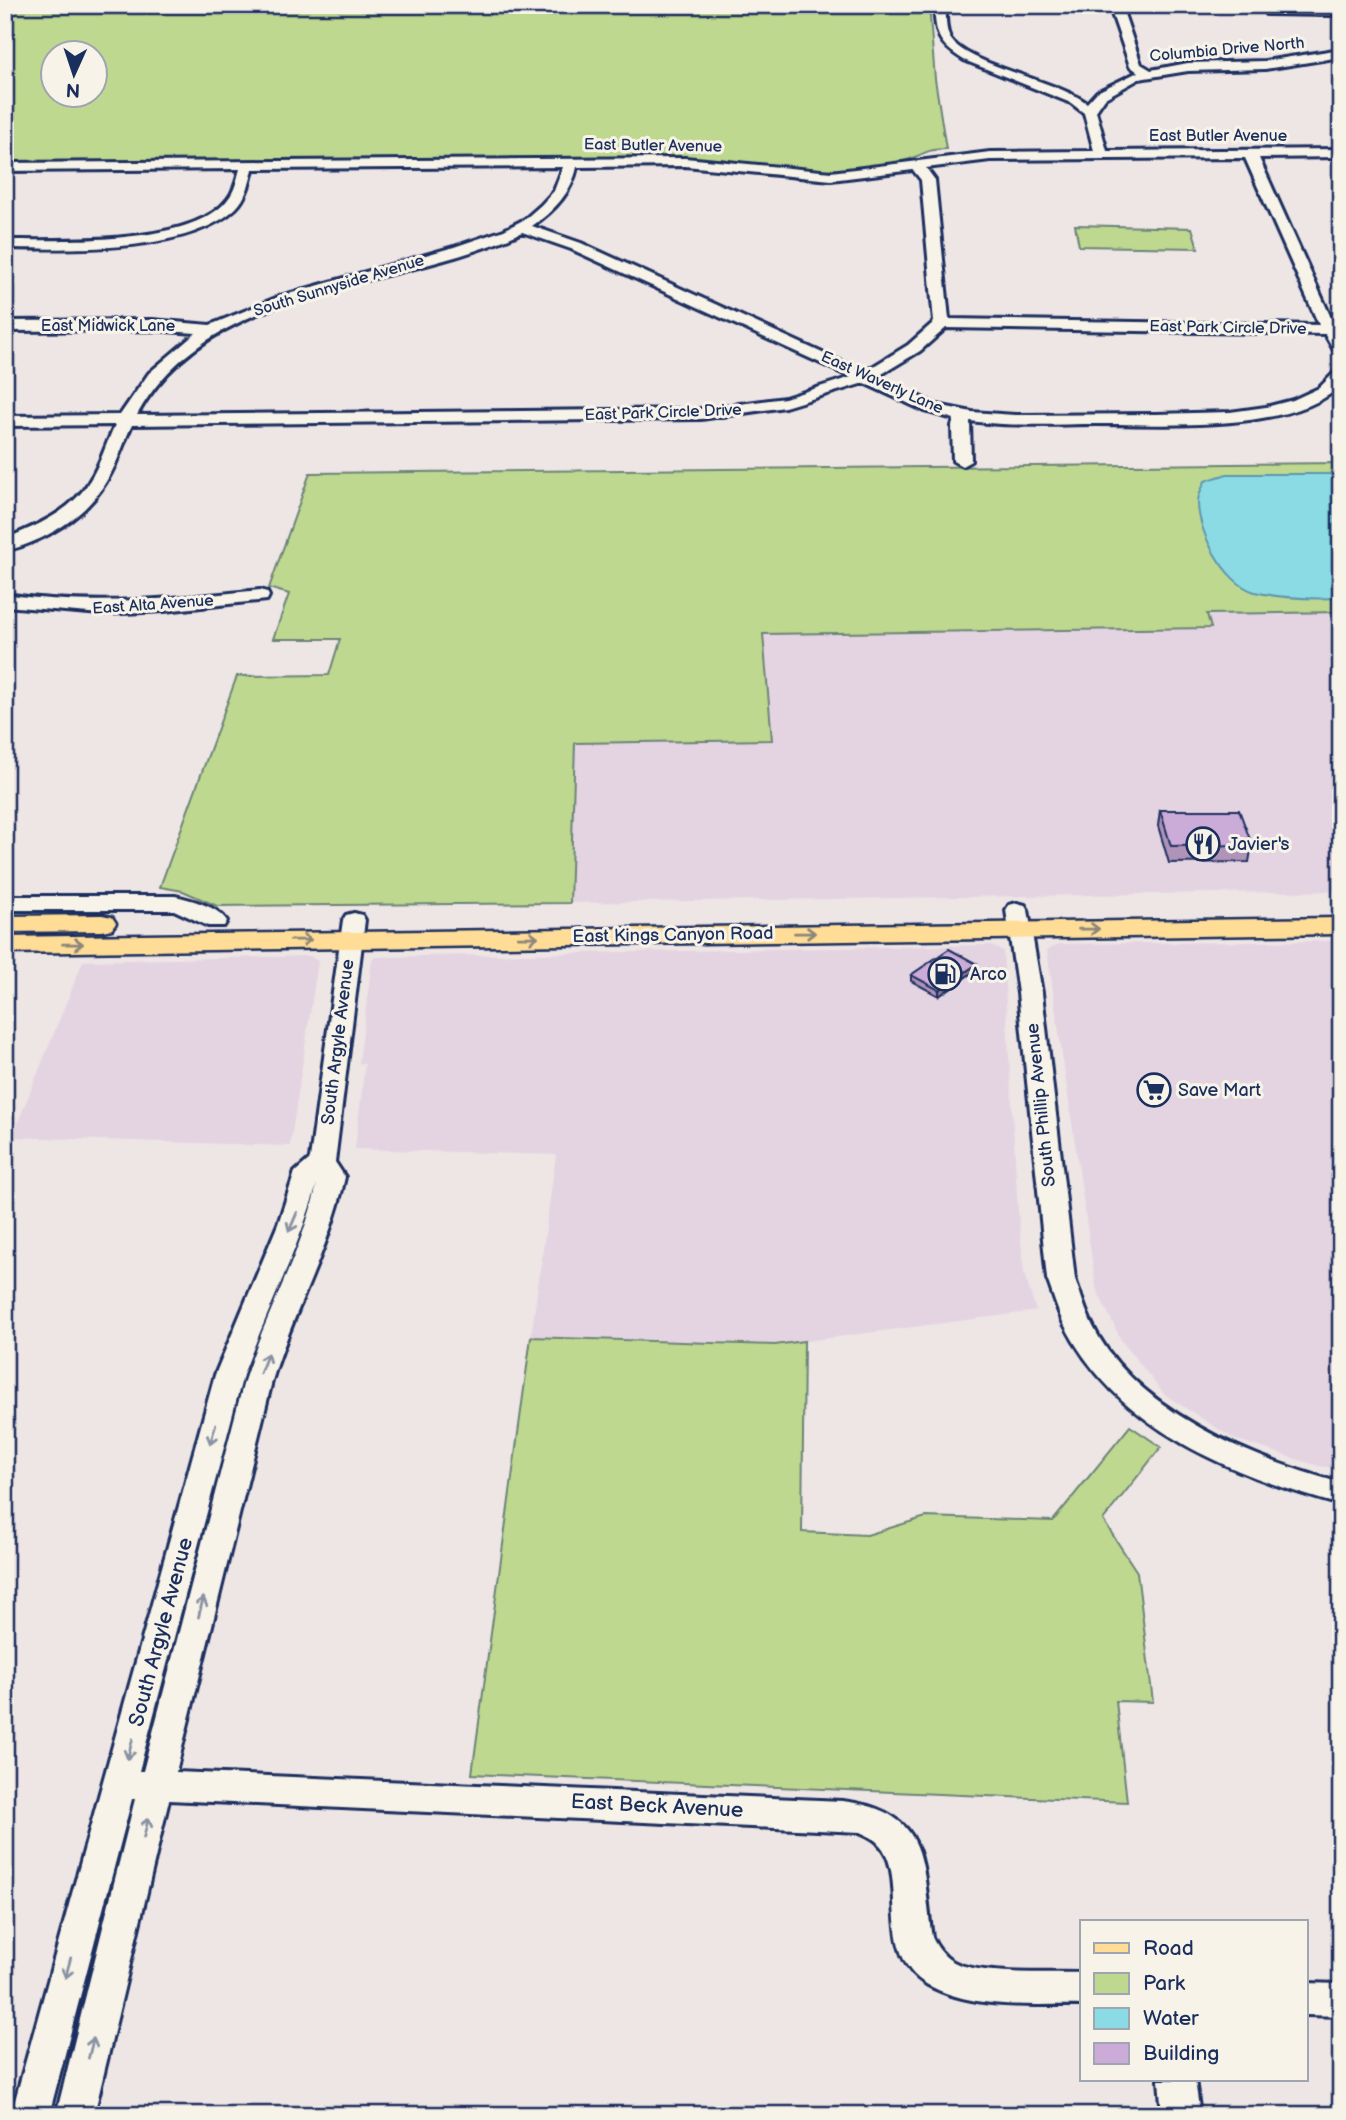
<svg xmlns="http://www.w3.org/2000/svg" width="1346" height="2120" viewBox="0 0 1346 2120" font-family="'Balsamiq Sans',sans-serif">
  <rect width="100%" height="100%" fill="#eee5e5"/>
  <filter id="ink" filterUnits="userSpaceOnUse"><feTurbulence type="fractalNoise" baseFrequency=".0143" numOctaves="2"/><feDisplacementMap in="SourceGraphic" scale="14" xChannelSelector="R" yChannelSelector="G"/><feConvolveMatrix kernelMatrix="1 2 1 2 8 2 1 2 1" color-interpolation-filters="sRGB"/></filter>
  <g filter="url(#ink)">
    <!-- built -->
    <g fill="#e4d4e1">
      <polygon points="1341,612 1341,891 570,903 575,743 772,740 762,634 1210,628 1206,614"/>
      <polygon points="1341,941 1341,1469 1318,1466 1234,1439 1164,1394 1121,1340 1096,1288 1047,950 1059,944"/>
      <polygon points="991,945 1003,951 1018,1211 1024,1273 1036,1311 775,1345 531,1337 556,1155 355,1149 365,1064 359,1063 372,960 375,957"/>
      <polygon points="310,956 318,961 290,1146 12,1137 83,961"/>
    </g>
    <!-- green -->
    <g fill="#bed890" stroke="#6c8477" stroke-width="2" fill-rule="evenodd">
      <path d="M5,5H929L935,79L946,149C931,149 926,152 913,158C901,163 883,164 871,166C820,175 771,166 721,159L5,163ZM52,52H94V94H52Z"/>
      <polygon points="1075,225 1192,228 1198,248 1079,246"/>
      <polygon points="1341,463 1341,612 1207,614 1211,628 763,634 772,740 575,743 570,903 217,906 183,891 160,887 237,676 329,675 340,639 273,639 289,594 269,588 310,473"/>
      <polygon points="531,1337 775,1345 804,1341 802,1532 867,1535 926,1517 1053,1521 1130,1426 1161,1447 1103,1520 1137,1572 1153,1702 1116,1701 1127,1802 472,1774"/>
    </g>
    <!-- water -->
    <path fill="#8adbe3" stroke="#5e96ae" stroke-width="2" d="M1227,474H1341V598C1313,599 1282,599 1255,592C1225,584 1197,531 1198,501C1198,495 1203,487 1205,481Z"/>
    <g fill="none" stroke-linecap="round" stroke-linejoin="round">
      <defs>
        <g id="minor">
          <path d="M934,5H946C946,15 945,29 950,38C966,65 1056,80 1087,103L1097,92L1138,72L1130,66L1109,5H1121L1141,64L1151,70L1188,63L1265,61L1341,49V57L1265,69L1188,71L1139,79L1105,98L1096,111L1107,151L1341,149V157L1259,158L1332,320L1335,325H1341V354L1335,352L1325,334L946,328L920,351L877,377L937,405L972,412L1015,415L1156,414L1230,412L1266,407L1293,400L1319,388L1335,372L1341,370V385C1294,433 1162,424 1098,424C1055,424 1012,427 970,421L971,461L962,466L953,461L952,426L954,419L925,411L864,383L785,407L701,419L132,425C123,443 118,463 107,480C87,516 44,542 5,551V539C36,526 73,511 90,480C101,463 106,443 115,425L5,426V416L120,415L149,373L196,333L152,330L5,331V321L152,320L210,325L281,296L454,247L504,230L525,219L541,205L554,191L563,167L253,169C250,183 246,198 236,208C188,254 68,249 5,248V240C59,240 193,246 228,199C235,191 237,179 240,169L5,171V163L685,158L831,172L990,152L1094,151L1084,113L1071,103L964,60C937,43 936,35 934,5ZM1245,158L1319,325L949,319L935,180L926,168L990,160ZM685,166L831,180L913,170L921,180L934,322L908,345L864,372L581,243L532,226C553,212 572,192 577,167ZM522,232L571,249L851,377L785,398L701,409L137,415C211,280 399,291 522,232Z"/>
          <polygon points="1270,9 1331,9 1337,12 1331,15 1266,14 1266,10"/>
          <path d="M260,590L267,592L269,596L267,600L164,611L101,614L5,606V594C91,607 174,599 260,590Z"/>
          <path d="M5,896H175C192,900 217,906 227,921L224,926H208L174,910H5Z"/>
          <path d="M1017,903L1025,905L1028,910L1042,993L1075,1279C1080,1292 1084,1307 1090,1320C1130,1409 1252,1459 1341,1483V1505C1232,1475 1118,1430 1064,1324C1057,1310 1053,1294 1047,1279L1018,993L1006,910L1009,905Z"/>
          <path d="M354,913L362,915L365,920L335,1162L345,1177C330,1248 293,1311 272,1381L176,1772L843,1801C933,1812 921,1866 932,1937C936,1946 943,1956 952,1961C977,1976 1051,1972 1082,1973V2005C1032,2004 974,2010 928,1985C874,1955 910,1874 878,1843C874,1838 866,1835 860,1832L169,1800L94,2115H56L135,1799H132L49,2115H11L215,1375L278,1224L295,1172L310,1159L343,920L346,915ZM317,1184C302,1253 265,1314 244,1381L143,1771H139L243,1375C267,1311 298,1250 317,1184Z"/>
          <polygon points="1306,1983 1341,1984 1341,2016 1306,2015"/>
          <polygon points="1159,2080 1195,2080 1200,2115 1162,2115"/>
        </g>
        <g id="major">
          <polygon points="102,915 112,917 116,923 112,929 102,931 5,932 5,916"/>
          <polygon points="1341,918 1341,934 5,953 5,937"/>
        </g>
      </defs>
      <!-- minor casing -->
      <use href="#minor" stroke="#1b2f5e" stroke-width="6"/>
      <!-- major casing -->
      <use href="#major" stroke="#1b2f5e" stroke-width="5"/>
      <!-- minor -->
      <use href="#minor" fill="#f7f3e8" fill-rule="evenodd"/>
      <!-- major -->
      <use href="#major" fill="#ffdd96" fill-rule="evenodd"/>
    </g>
    <!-- wall -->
    <g fill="#af93b9" stroke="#1b2f5e" stroke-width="2">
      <polygon points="1160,810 1252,845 1249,862 1169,863 1158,826"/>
      <polygon points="977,964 977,969 939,996 911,981 911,975"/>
    </g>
    <!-- shaded-wall -->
    <polygon fill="#8e7896" stroke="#1b2f5e" stroke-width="2" points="977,964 977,969 939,996 939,990"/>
    <!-- building -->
    <g fill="#cbabd7" stroke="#1b2f5e" stroke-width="2">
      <polygon points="1160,810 1239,810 1252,845 1171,846"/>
      <polygon points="949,949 977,964 939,990 911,975"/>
    </g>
    <!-- one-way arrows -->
    <defs><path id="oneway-shaft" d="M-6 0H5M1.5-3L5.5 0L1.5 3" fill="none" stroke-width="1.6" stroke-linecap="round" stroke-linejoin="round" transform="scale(1.75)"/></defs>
    <g stroke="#8d867a">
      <use href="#oneway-shaft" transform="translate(1089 929) rotate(-1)"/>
      <use href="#oneway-shaft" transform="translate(805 933) rotate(-1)"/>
      <use href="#oneway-shaft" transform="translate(528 937) rotate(-1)"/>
      <use href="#oneway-shaft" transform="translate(301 940) rotate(-1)"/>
      <use href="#oneway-shaft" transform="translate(73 944) rotate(-1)"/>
    </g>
    <g stroke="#8991a3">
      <use href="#oneway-shaft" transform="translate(293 1222) rotate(113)"/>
      <use href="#oneway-shaft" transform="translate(264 1363) rotate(-69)"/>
      <use href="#oneway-shaft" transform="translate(213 1434) rotate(105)"/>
      <use href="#oneway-shaft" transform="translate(201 1607) rotate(-76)"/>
      <use href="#oneway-shaft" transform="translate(130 1749) rotate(105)"/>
      <use href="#oneway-shaft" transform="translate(146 1828) rotate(-76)"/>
      <use href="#oneway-shaft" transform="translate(68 1968) rotate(105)"/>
      <use href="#oneway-shaft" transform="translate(91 2048) rotate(-76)"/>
    </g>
  </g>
  <!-- icons -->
  <defs>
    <symbol id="restaurant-ring" viewBox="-11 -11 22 22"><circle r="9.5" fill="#f7f3e8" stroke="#1b2f5e" stroke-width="1.5"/><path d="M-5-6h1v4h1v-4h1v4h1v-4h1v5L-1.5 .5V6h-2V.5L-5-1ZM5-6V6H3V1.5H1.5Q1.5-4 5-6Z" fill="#1b2f5e"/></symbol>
    <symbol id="fuel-ring" viewBox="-11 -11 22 22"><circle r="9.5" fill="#f7f3e8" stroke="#1b2f5e" stroke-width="1.5"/><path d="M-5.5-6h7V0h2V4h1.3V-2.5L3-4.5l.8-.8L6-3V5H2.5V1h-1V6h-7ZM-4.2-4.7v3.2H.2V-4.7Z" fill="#1b2f5e"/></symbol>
    <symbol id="supermarket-ring" viewBox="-11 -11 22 22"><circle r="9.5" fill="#f7f3e8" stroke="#1b2f5e" stroke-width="1.5"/><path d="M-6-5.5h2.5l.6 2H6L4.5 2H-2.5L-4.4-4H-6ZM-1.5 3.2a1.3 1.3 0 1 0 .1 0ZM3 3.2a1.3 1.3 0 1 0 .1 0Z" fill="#1b2f5e"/></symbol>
  </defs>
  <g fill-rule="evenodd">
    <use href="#restaurant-ring" x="1184" y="825" width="38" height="38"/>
    <use href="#fuel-ring" x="926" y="955" width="38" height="38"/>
    <use href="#supermarket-ring" x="1135" y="1071" width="38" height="38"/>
  </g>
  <g text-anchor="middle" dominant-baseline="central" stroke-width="6" stroke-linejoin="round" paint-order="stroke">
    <!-- far-street labels -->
    <g font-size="16" fill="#1b2f5e" stroke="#f7f3e8">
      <text transform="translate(1227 50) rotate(-5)">Columbia Drive North</text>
      <text x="1218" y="136">East Butler Avenue</text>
      <text transform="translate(653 146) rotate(1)">East Butler Avenue</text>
      <text transform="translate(339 286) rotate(-17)">South Sunnyside Avenue</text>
      <text x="108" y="326">East Midwick Lane</text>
      <text transform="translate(1228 328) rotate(1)">East Park Circle Drive</text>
      <text transform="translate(882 383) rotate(24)">East Waverly Lane</text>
      <text transform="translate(663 413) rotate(-2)">East Park Circle Drive</text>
      <text transform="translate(153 605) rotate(-4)">East Alta Avenue</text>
    </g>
    <!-- poi labels -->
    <g font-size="18" fill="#1b2f5e" stroke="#f7f3e8" text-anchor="start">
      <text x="1228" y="844">Javier's</text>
      <text x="970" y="974">Arco</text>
      <text x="1178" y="1090">Save Mart</text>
    </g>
    <!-- street labels -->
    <g font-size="18" fill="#1b2f5e" stroke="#f7f3e8">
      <text transform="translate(673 935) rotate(-1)">East Kings Canyon Road</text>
      <text transform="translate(338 1042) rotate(-83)">South Argyle Avenue</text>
      <text transform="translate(1041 1105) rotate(-96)">South Phillip Avenue</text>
    </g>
    <!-- near-street labels -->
    <g font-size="21" fill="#1b2f5e" stroke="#f7f3e8">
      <text transform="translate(161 1632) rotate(-75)">South Argyle Avenue</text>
      <text transform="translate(657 1806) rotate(3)">East Beck Avenue</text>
    </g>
  </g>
  <!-- margin -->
  <rect width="1346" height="2120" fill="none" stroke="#f7f3e8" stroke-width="28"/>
  <rect x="14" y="14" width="1318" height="2092" fill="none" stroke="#1b2f5e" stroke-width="2.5" filter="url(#ink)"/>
  <!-- legend -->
  <rect x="1080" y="1920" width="228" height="161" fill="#f7f3e8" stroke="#9fa5b1" stroke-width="2"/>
  <rect x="1094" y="1943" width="35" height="10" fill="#ffdd96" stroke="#9fa5b1" stroke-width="2"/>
  <text x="1143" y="1955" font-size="21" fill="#1b2f5e">Road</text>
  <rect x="1094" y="1973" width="35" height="21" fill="#bed890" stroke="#9fa5b1" stroke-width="2"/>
  <text x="1143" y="1990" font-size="21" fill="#1b2f5e">Park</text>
  <rect x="1094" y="2008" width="35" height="21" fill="#8adbe3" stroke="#9fa5b1" stroke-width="2"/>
  <text x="1143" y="2025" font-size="21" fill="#1b2f5e">Water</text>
  <rect x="1094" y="2043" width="35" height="21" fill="#cbabd7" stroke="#9fa5b1" stroke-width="2"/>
  <text x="1143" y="2060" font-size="21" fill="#1b2f5e">Building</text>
  <!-- north arrow -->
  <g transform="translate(74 74) rotate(183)"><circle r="33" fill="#f7f3e8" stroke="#9fa5b1" stroke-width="2"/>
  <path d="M0-5L12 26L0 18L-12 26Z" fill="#1b2f5e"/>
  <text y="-10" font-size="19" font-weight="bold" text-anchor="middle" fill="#1b2f5e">N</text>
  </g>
</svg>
